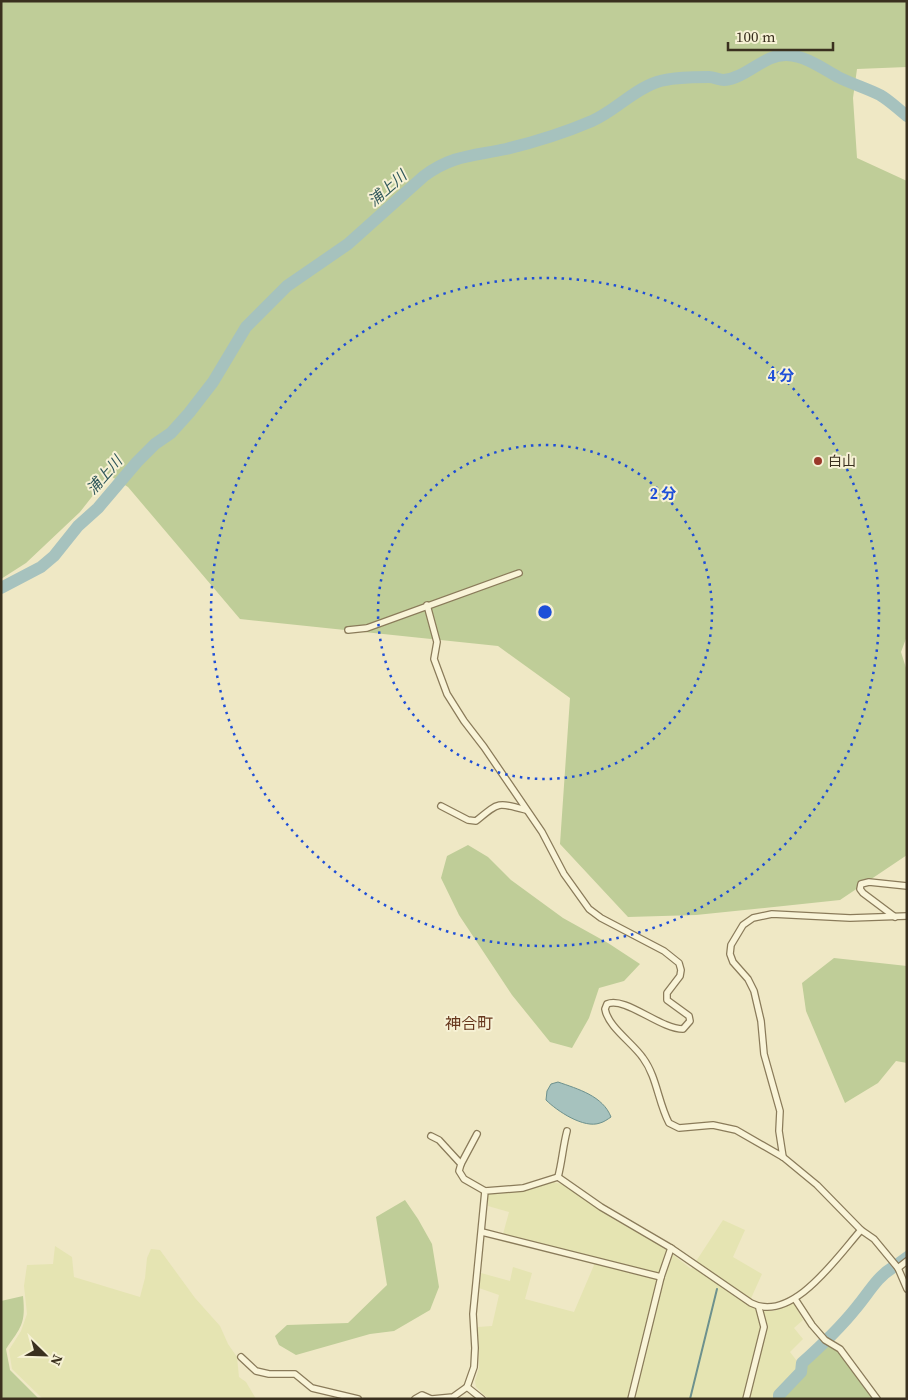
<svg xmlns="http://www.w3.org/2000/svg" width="908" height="1400" viewBox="0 0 908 1400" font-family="'Source Serif 4','Noto Sans JP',serif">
  <rect width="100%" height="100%" fill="#efe8c5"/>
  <!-- farmland -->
  <g fill="#e5e4b2">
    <polygon points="553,1182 565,1185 617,1221 666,1249 691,1269 723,1220 745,1230 733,1257 762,1274 748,1305 763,1311 774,1311 793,1302 803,1320 794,1328 803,1339 790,1352 800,1365 776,1394 776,1399 489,1399 483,1394 476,1387 475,1381 479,1368 478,1327 492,1326 499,1295 479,1288 481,1273 510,1281 513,1267 532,1273 525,1299 574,1312 597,1258 503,1234 509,1212 488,1206 488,1194"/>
    <polygon points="55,1246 72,1257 74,1277 140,1297 145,1278 147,1258 151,1249 160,1250 195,1298 220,1326 228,1344 237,1357 239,1377 246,1382 256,1399 43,1399 12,1369 9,1350 21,1331 27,1314 24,1286 27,1265 53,1264"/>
  </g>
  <!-- green -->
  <g fill="#bfcd98">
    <polygon points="1,1 907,1 907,67 857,69 853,98 857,158 907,181 907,636 901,652 907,671 907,855 840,900 696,915 628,917 560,844 570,698 498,646 240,619 128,487 109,475 80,512 26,563 1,579"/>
    <polygon points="468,845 488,857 511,880 563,918 608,943 640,964 624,981 599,988 589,1018 572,1048 550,1042 512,995 459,915 441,878 447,856"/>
    <polygon points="834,958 907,966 907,1063 896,1061 878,1083 845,1103 806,1011 802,983"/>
    <polygon points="405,1200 418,1219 432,1244 439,1287 430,1310 394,1331 370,1334 296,1355 279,1345 275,1336 287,1325 348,1323 387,1285 376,1217"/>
    <path d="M23,1296C26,1324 21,1327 6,1349L10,1370L39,1399H1V1301Z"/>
    <polygon points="827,1344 838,1350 874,1399 783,1399 781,1397 806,1370 803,1365"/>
  </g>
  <!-- water -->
  <path fill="#a6c2be" stroke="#6d918d" d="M558,1082C578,1089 603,1096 611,1117C608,1119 604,1122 600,1123C584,1129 557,1111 546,1100L547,1091L551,1084Z"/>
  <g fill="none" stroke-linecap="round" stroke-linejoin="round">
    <!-- stream -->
    <polyline stroke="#6d918d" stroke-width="2" points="690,1399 717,1289"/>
    <!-- canal -->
    <polyline stroke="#a6c2be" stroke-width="8" points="896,1263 907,1255"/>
    <!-- river -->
    <g stroke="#a6c2be" stroke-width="12">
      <path d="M1,588L41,567L54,556L78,526L98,508L137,462L155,444L171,433L189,413L213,382L246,327L287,286L348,244L424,176C452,155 473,156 506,149C535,142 564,133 592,121C615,111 633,90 657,82C672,77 693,77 709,77C714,77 719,80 724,80C747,78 764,54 787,55C806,56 822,68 838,77C852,84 866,88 880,95C889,100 898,109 907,116"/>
      <path d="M779,1399V1395L801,1372L802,1363C821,1346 840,1328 856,1308C868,1294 877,1277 892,1268"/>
    </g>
    <defs>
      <g id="street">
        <path d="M427,605L437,642L434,659L447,694L464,721L484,747L542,832L564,874L589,909L601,918L664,951L679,963L681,970L680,976L667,993V1000L689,1016L690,1021L683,1029C660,1029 625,996 607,1004L605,1009C608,1027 633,1043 643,1058C657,1077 658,1102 669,1123L679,1128L713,1125L736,1130L783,1157L817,1185L861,1230L874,1239L898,1268L907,1289"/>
        <polyline points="348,630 367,628 519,573"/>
        <path d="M441,806L468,820L476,821C499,802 497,802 526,810"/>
        <polyline points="895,917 863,893 860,889 861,884 869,882 907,886"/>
        <polyline points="431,1136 439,1140 461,1164 459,1171 464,1179 485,1191"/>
        <polyline points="783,1157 779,1131 780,1111 764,1054 761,1021 754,991 748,979 733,962 730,954 731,945 743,925 753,918 772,914 850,918 907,916"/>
        <polyline points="461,1164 477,1134"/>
        <path d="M558,1177L601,1207L671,1248L751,1303C792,1324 837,1257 861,1230"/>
        <path d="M558,1177C562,1162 563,1146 567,1131"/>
        <polyline points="482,1232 661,1277"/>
        <polyline points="898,1268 907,1261"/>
        <polyline points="795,1299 812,1325 825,1340 840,1349 877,1399"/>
        <polyline points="241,1357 256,1371 269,1374 295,1374 312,1388 358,1399"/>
        <polyline points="467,1387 482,1399"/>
        <polyline points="415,1399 422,1395 431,1399"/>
        <polyline points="432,1399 453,1397 467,1387 474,1367 475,1348 473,1314 485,1191 523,1188 558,1177"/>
        <polyline points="631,1399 661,1277 671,1248"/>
        <polyline points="746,1399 764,1327 759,1308"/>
      </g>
    </defs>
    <!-- street casing -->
    <use href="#street" stroke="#8a7b5a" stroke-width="8"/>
    <!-- street -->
    <use href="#street" stroke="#f9f4d8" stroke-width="5.5"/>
  </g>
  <!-- distance rings -->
  <g fill="none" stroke="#1d4ed8" stroke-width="2.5" stroke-dasharray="2.5 5">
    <circle cx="545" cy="612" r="167"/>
    <circle cx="545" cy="612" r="334"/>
  </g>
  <!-- markers -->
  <circle fill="#9a392a" stroke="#f6f1d4" stroke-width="2" cx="818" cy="461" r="5"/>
  <g text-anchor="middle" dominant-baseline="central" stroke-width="4" stroke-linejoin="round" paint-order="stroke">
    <!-- poi labels -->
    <g font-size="14" fill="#3a301f" stroke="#f6f1d4" text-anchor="start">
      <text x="828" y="461">白山</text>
    </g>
    <!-- water labels -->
    <g font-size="15" font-style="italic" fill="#2e565a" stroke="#f6f1d4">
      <text transform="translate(387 188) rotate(-41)">浦上川</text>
      <text transform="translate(104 475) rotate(-49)">浦上川</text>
    </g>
    <!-- quarter labels -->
    <g font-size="16" fill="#67371d" stroke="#f6f1d4">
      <text x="469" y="1023">神合町</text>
    </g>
  </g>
  <circle cx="545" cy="612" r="8" fill="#1d4ed8" stroke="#f6f1d4" stroke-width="2.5"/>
  <g font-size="15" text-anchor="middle" font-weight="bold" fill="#1d4ed8" stroke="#f6f1d4" stroke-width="4" stroke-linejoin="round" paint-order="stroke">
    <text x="781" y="381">4 分</text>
    <text x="663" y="499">2 分</text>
  </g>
  <!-- border -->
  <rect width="908" height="1400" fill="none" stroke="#3a301f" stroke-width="5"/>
  <!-- north arrow -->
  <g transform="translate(45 1355) rotate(113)" stroke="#f6f1d4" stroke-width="4" paint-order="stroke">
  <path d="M0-4L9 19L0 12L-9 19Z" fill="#3a301f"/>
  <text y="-8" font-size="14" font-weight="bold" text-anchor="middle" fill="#3a301f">N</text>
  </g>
  <!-- scale -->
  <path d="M728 42v8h105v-8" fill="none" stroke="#3a301f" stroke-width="2.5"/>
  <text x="736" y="42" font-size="15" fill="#3a301f" stroke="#f6f1d4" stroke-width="4" paint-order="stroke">100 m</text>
</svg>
